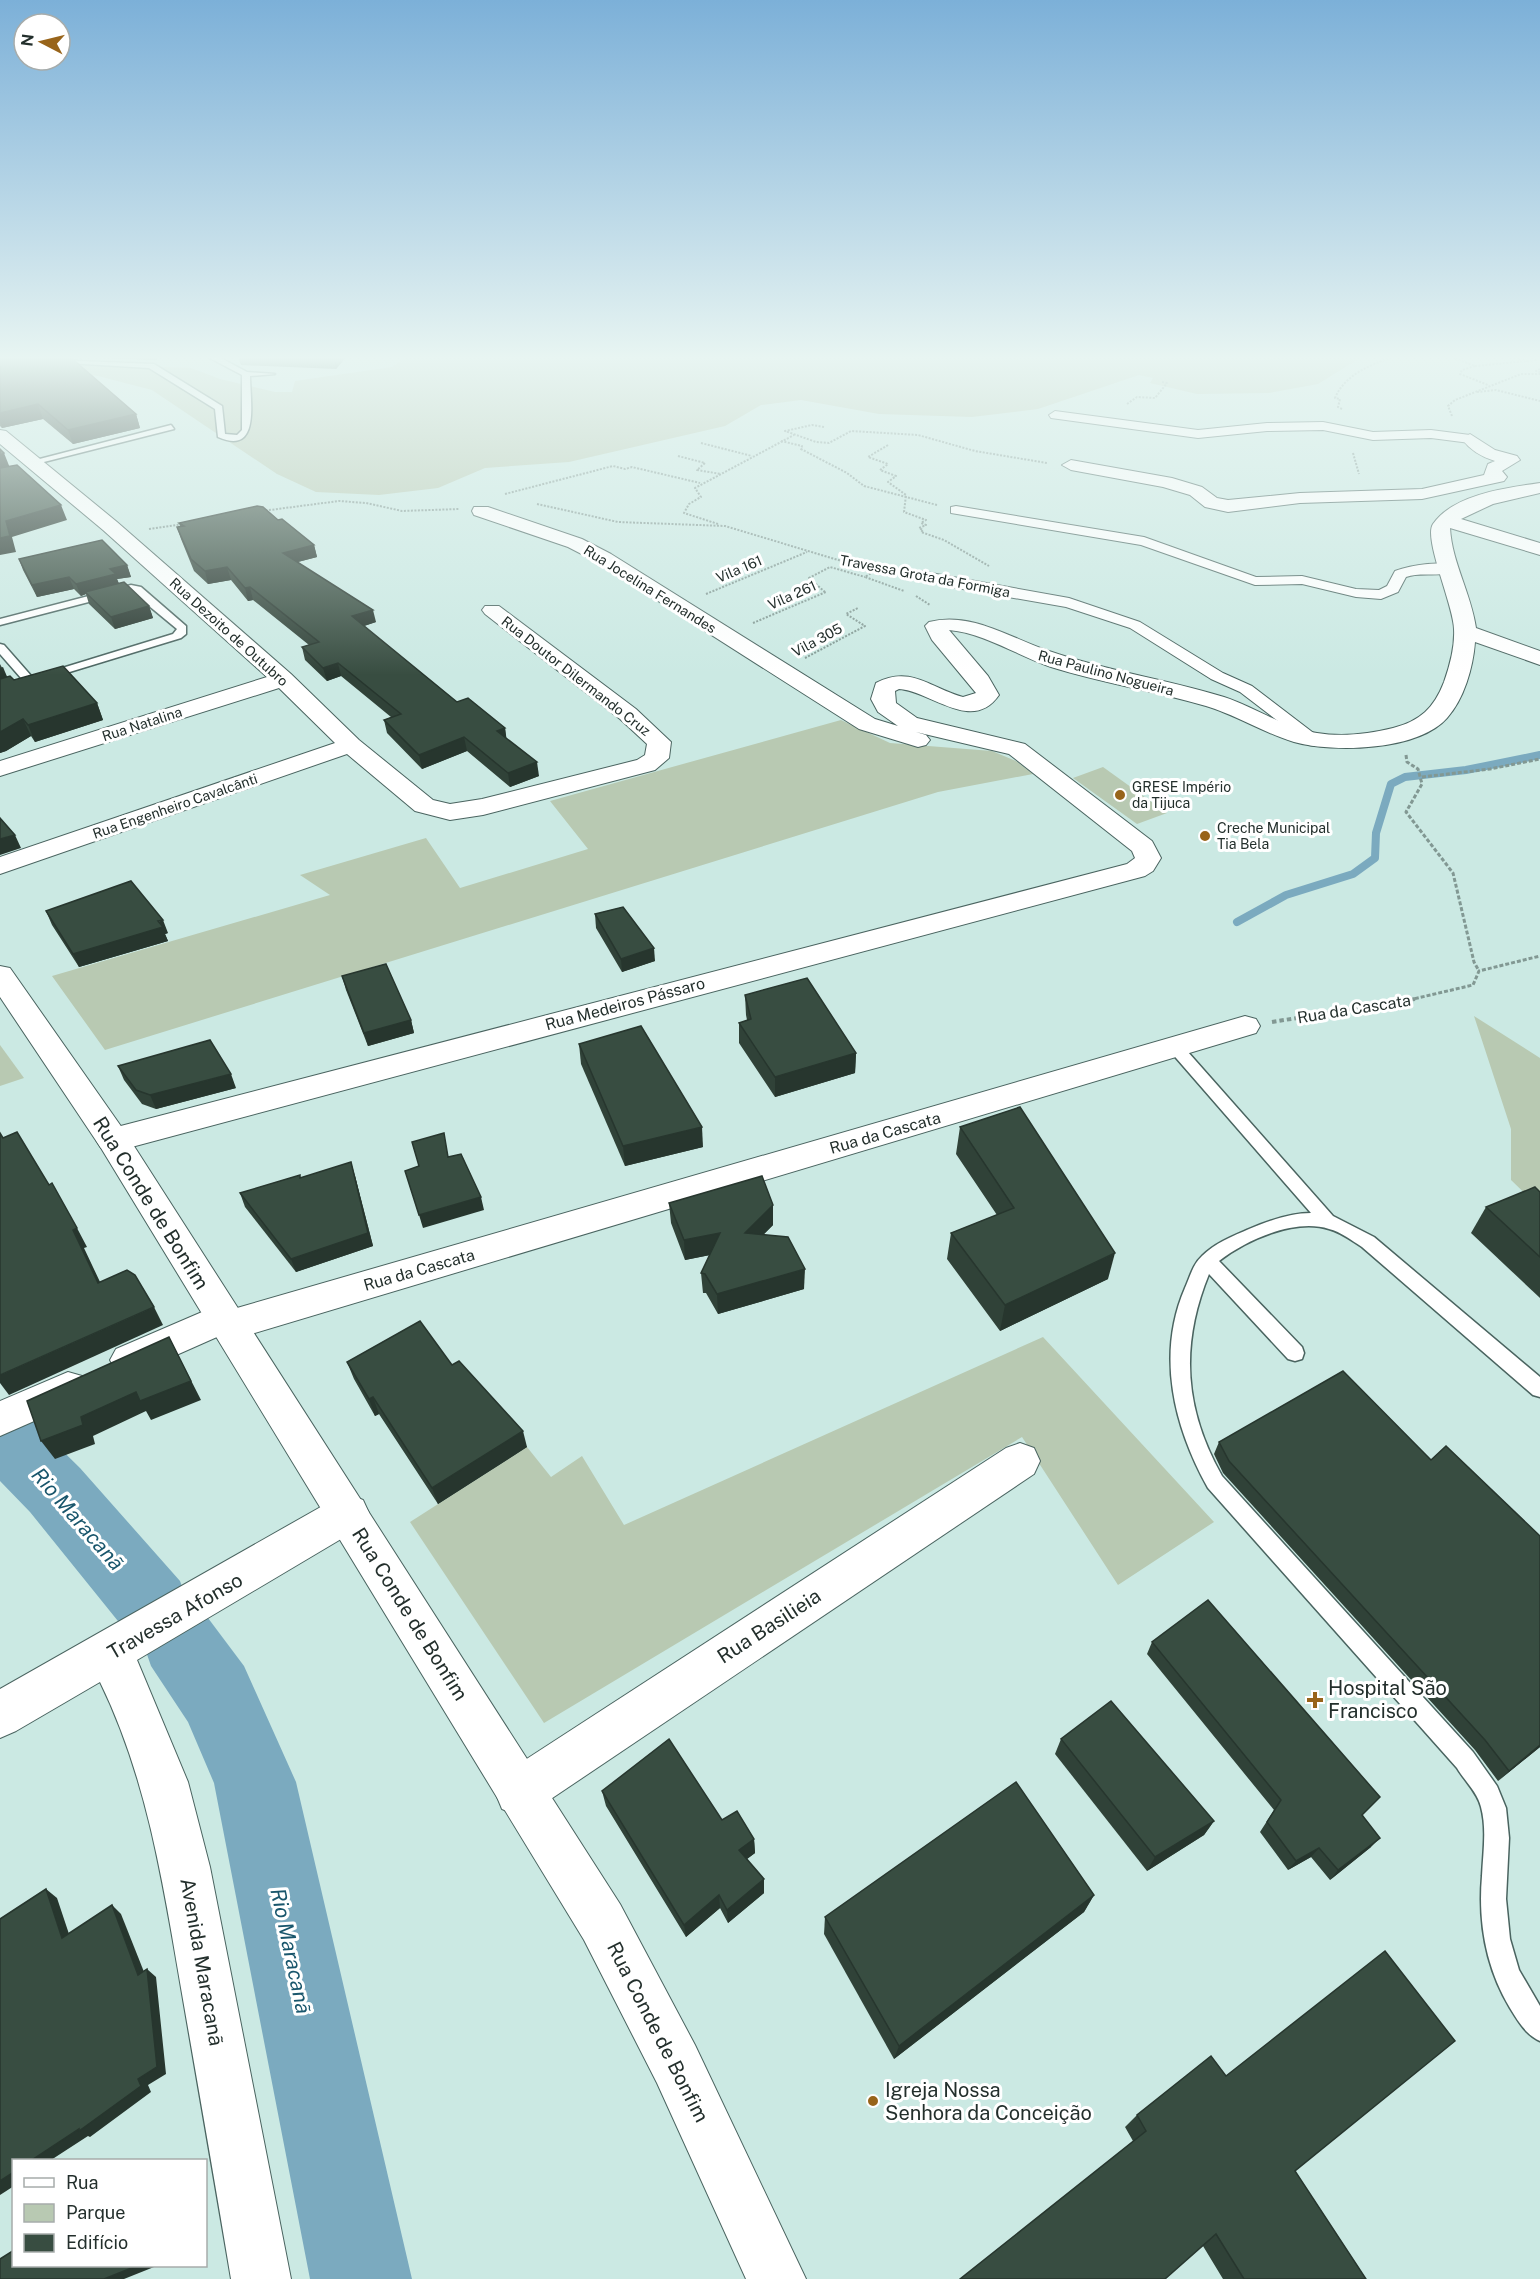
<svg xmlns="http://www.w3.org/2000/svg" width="1540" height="2279" viewBox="0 0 1540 2279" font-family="'Public Sans',sans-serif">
  <rect width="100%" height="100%" fill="#cbe9e3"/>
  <!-- green -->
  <g fill="#b8c9b2">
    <polygon points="28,356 33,362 191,368 220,379 275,392 292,392 295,381 392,367 408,356 1363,356 1318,384 1269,393 1197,394 1150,383 1153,378 1139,375 1038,409 972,417 879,414 801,400 761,405 725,426 569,462 485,468 438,488 379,495 316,492 277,474 152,390 98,376 29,368"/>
    <polygon points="841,720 890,743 992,751 1016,761 1033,774 938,792 105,1050 52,976 330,895 300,875 426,838 460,888 588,849 550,801"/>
    <polygon points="1103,767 1167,813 1137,824 1073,778"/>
    <polygon points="1474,1016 1540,1058 1540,1208 1511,1180 1511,1129"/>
    <polygon points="0,1045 24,1078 0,1086"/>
    <polygon points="1043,1337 1214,1522 1118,1585 1022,1437 544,1723 410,1522 527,1447 551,1477 582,1456 624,1525"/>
  </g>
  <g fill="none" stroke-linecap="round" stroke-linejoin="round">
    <!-- stream -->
    <polyline stroke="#7baabf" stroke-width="8" points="1237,922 1286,895 1353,874 1375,858 1376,833 1391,784 1405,777 1466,770 1540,755"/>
    <!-- river -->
    <polygon fill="#7baabf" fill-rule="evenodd" points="0,1404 24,1413 80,1468 180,1581 190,1608 205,1614 244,1666 296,1782 412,2279 310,2279 214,1783 188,1722 151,1666 141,1637 126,1631 30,1512 0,1481"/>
    <defs>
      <g id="service">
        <path d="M206,356H217L247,372L275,374L250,376C250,401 261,456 218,437L215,409L149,368L52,362L56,360L154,364L222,406L225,434L237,435L242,430V375Z"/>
        <polygon points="171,425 174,429 32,465 28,462"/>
        <polygon points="131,585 141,587 186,626 186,634 181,638 63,674 57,671 59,669 173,634 177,629 131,591 0,625 0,619"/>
        <polygon points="0,644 4,645 33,678 24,689 0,696 0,689 16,685 21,678 0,654"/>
        <path d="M1175,1042L1180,1043L1333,1216L1374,1237L1540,1377V1397L1533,1395L1362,1247C1351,1240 1341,1232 1329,1229C1295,1218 1246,1240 1219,1261L1302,1347L1304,1353L1302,1359L1295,1361L1288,1359L1209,1274C1180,1345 1184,1409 1222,1476L1473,1752L1497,1786L1506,1808L1509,1838L1506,1899L1510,1939L1519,1970L1540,2006V2041C1526,2035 1518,2021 1510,2008C1486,1968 1478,1922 1482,1876C1483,1853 1487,1829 1481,1807C1478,1793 1464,1780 1457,1768L1208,1488C1174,1427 1156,1355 1185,1288C1190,1277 1193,1264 1202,1256C1215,1243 1233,1236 1249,1229C1268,1221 1290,1213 1311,1213L1170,1051L1167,1047L1170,1043Z"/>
      </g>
      <g id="pedestrian">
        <polygon points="1055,411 1198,430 1267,423 1323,422 1373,432 1431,430 1470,435 1476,439 1470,443 1431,438 1373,440 1323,430 1267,431 1198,438 1051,418 1049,415"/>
        <path d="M956,506L1144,537L1256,577L1302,576L1356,589L1379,590L1387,586L1395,571C1408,566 1447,558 1457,569C1446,579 1421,571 1406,577L1398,592L1381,599L1356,597L1302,584L1255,585L1141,545L951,513V507Z"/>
        <polygon points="920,571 1069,598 1140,622 1223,673 1252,686 1324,741 1315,746 1309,745 1240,692 1211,679 1130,628 1066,607 957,588 915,578 913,575"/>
      </g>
      <g id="minor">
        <polygon points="0,430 6,431 117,522 291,674 359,740 433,800 450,804 482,799 637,760 645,755 647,744 620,719 485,614 482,610 485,606 499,606 636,709 671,742 669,758 655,770 483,815 450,820 415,811 347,754 0,874 0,857 335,743 279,688 0,776 0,761 267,677 103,530 0,444"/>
        <path d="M1470,434L1495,450L1517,456L1520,460L1502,471L1507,477L1504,481L1422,499L1300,503L1228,512L1205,507L1190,495L1163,487L1071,470L1062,465L1071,460L1172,478L1202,487L1217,498L1228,500L1300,493L1422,489L1484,475L1488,464L1495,461C1482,457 1470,450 1462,439Z"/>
        <path d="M1540,483V493L1493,504L1461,519L1540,543V555L1450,528C1452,563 1471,593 1476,628L1540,651V665L1475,642C1473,668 1464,699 1447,718C1418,751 1333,753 1294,742C1264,733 1236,715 1206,706C1155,691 1102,683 1051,667C1018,656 984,633 949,630L988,676L999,695C972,734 931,691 899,689L895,691L896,703L917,718L1025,744L1152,841L1161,858L1153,871L1145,876L113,1152L101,1148L96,1140L101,1132L113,1128L1127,864L1135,858L1132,851L1009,754L916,732L926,735L930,740L926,745L918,747L859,729L597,562L568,547L474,515L472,511L474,507H488L582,539L611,554L875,719L898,726L878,712L871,699L876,683C911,665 930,688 963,697L976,693L932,640L925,626L929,622C971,611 1010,638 1049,651C1106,671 1166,679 1224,697C1255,707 1284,728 1317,733C1341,737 1369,734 1393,728C1420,721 1434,708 1444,682C1450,665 1455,646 1454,629C1454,607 1423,538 1433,524C1454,494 1506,488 1540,483Z"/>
        <polygon points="1245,1016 1256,1019 1260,1026 1256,1033 228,1341 217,1337 129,1376 116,1371 110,1360 116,1349 223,1303 237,1308"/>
        <polygon points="68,1372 82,1376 87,1388 82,1400 0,1436 0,1401"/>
        <polygon points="1020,1443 1034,1448 1040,1461 1034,1474 536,1809 519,1816 502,1809 495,1792 502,1775 1006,1448"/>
        <path d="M348,1494L363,1500L369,1513L363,1526L137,1660L188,1782L210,1867L291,2279H231C215,2182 198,2085 181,1988C163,1883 147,1778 100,1682L16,1731L0,1738V1689L333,1500Z"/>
      </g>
      <polygon id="secondary" points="0,966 10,968 125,1132 620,1904 695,2045 806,2279 746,2279 657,2083 584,1940 101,1148 0,997"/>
    </defs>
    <!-- service casing -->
    <use href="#service" stroke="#4a6460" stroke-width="3"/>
    <!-- pedestrian casing -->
    <use href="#pedestrian" stroke="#4a6460" stroke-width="2"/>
    <!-- minor casing -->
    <use href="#minor" stroke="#4a6460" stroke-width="2"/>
    <!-- secondary casing -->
    <use href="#secondary" stroke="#4a6460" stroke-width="2"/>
    <!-- path-far2 -->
    <g stroke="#829893" stroke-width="2" stroke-dasharray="2 1.5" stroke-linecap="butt">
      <polyline points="1449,356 1475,366 1462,370 1460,374 1488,385"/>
      <polyline points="1506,356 1528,361"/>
      <polyline points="1475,366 1537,360"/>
      <polyline points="1540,369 1536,371 1540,372"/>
      <polyline points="1477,392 1496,390 1540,401"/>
      <polyline points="1127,404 1137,397 1155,398 1167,383 1162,382"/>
      <path d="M1342,409L1338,407L1340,399L1335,398C1345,374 1372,364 1396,356"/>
      <polyline points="1452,416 1448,406 1455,400 1521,374 1540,374"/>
      <polyline points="824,427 812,425 785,431 816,442 829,443 851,431 918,435 975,451 1047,463"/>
      <polyline points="781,441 802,446 801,449 847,473 864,486 937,505"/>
      <polyline points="701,443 752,456"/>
      <polyline points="888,445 868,457 888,464 880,470 896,476 888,482 906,495 904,512 926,520 921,523 926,525 919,528 923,530 921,532 944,540 989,566"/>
      <polyline points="1353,453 1359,474"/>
      <polyline points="678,456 705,463 697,470 721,474"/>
      <polyline points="505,494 613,466 625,469 632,467 700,483"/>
      <polyline points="537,504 618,522 725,526 838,560 899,571"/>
      <polyline points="262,511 339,501 366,503 402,511 459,509"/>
      <polyline points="718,524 684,513 689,504 701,497 695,488 794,435"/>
      <polyline points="149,529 183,524"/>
      <polyline points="864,566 871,573 865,577 904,591"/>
      <polyline points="825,592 809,578 830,567 865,577"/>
      <polyline points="706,594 807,552"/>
      <polyline points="916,596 930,605"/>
      <polyline points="753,623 826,592"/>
      <polyline points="805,658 865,626 846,614 858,608"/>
    </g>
    <!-- path-far1 -->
    <g stroke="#829893" stroke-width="3" stroke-dasharray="4 2" stroke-linecap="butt">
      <polyline points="1406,755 1407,762 1418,769 1422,784 1406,812 1453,873 1474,962 1479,971"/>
      <polyline points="1422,777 1490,769 1540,759"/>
      <polyline points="1409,1000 1473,985 1479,971 1540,956"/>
    </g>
    <!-- path -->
    <polyline stroke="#829893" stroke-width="4" stroke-dasharray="4.5 3" stroke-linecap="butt" points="1272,1022 1415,999"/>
    <!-- service -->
    <use href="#service" fill="#fff" fill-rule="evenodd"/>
    <!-- pedestrian -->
    <use href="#pedestrian" fill="#fff" fill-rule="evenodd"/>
    <!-- minor -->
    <use href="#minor" fill="#fff" fill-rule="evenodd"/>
    <!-- secondary -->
    <use href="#secondary" fill="#fff" fill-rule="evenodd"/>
  </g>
  <!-- wall -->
  <g fill="#304238">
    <polygon points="0,356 160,356 156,360 70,357 136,414 140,428 73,444 43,419 2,428 0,426"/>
    <polygon points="238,356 347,356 336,369 241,365"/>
    <polygon points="278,520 314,545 317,557 298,562 376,622 364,626 457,702 505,728 506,739 539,776 510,787 467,751 422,769 387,733 384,720 391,717 341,676 327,681 305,660 302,647 309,645 253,600 248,601 231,580 208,584 194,571 181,539 177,527 180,526 179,523"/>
    <polygon points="19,559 127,565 131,577 117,579 119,584 149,606 153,618 115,629 89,604 86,594 81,596 74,589 37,597 23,570"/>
    <polygon points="0,664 7,677 14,680 97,703 103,720 35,742 31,736 6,751 0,753"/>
    <polygon points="46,911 168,933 165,934 168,941 79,967 52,925"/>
    <polygon points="595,914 655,961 622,972 596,928"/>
    <polygon points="342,976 411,1020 414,1033 368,1046 346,990"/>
    <polygon points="745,995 856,1053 855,1073 775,1097 739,1043 739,1023 747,1020 746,1015"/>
    <polygon points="579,1044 703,1147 625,1166 581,1064"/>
    <polygon points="118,1066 236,1088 156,1109 142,1104 124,1080"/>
    <polygon points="960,1127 1108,1279 1000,1331 947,1259 951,1233 997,1215 956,1154"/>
    <polygon points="355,1176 373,1246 296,1272 245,1207 240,1193 300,1178"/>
    <polygon points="1540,1192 1540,1298 1471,1233 1486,1207"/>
    <polygon points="669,1203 773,1225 763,1235 804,1289 718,1314 706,1293 703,1293 701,1273 710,1255 685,1260 671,1223"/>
    <polygon points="347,1362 452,1365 527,1447 438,1504 379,1414 375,1416 354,1379"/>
    <polygon points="1219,1442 1431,1460 1540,1536 1540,1747 1498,1781 1475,1750 1223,1473 1214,1454"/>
    <polygon points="1152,1642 1363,1815 1371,1847 1330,1880 1311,1857 1288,1870 1260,1832 1274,1810 1147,1654"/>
    <polygon points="1061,1739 1214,1821 1204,1835 1147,1871 1055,1754"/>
    <polygon points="602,1791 722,1820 754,1839 755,1853 747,1859 764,1893 728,1923 720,1908 686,1937 606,1806"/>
    <polygon points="1094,1895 1084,1912 894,2059 824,1934 825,1917"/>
    <polygon points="1137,2115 1295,2171 1366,2279 1223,2279 1203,2246 1133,2141 1125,2127"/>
  </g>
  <!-- shaded-wall -->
  <g fill="#27362e">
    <polygon points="155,356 160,356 156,360"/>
    <polygon points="336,356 347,356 336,369 334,358"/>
    <polygon points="38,404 43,419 2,428 0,421 0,413"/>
    <polygon points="136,414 140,428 73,444 68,430"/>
    <polygon points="4,453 10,468 0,471 0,455"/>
    <polygon points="61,505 67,520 12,537 16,552 0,555 0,538 6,521"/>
    <polygon points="314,545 317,557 286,565 283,553"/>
    <polygon points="127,565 131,577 117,579 120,586 85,592 86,594 81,596 76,584 110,569"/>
    <polygon points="227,567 231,580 208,584 205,571"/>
    <polygon points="69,577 74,589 37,597 32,585"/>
    <polygon points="250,587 253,600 248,601 245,588"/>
    <polygon points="149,606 153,618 115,629 111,617"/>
    <polygon points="373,610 376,622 355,629 352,616"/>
    <polygon points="338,663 341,676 327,681 323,668"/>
    <polygon points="3,667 10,684 0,687 0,668"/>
    <polygon points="97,703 103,720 35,742 28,725"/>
    <polygon points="23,719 31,736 6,751 0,753 0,732"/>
    <polygon points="505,728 507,742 497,731"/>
    <polygon points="464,737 467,751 422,769 419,755"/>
    <polygon points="537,762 539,776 510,787 508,773"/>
    <polygon points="15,835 21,848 0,855 0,839"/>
    <polygon points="163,920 168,933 165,934 168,941 79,967 73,954"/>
    <polygon points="654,948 655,961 622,972 621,959"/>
    <polygon points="411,1020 414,1033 368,1046 364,1033"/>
    <polygon points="856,1053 855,1073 775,1097 775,1077"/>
    <polygon points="231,1074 236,1088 156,1109 150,1095"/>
    <polygon points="702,1127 703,1147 625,1166 623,1146"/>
    <polygon points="351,1162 355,1176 373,1246 296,1272 291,1259"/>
    <polygon points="481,1197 484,1210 423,1228 419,1215"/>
    <polygon points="773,1205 773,1225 745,1253 745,1233"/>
    <polygon points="77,1228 87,1247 84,1248 109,1301 98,1283 73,1230"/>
    <polygon points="720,1233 720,1253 685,1260 684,1240"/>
    <polygon points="1115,1253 1108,1279 1000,1331 1005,1305"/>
    <polygon points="805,1269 804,1289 718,1314 717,1294"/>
    <polygon points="154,1307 163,1325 9,1395 0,1383 0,1375"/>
    <polygon points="169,1337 201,1400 151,1420 146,1411 93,1436 95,1444 55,1459 41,1441 81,1417"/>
    <polygon points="373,1397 379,1414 375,1416 369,1399"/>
    <polygon points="523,1431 527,1447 438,1504 432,1488"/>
    <polygon points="1540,1745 1540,1747 1498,1781 1509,1771"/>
    <polygon points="1214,1821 1204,1835 1147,1871 1155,1857"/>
    <polygon points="1380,1838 1371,1847 1330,1880 1338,1870"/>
    <polygon points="754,1839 755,1853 740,1864 739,1850"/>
    <polygon points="1319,1848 1311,1857 1288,1870 1296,1861"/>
    <polygon points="764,1879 764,1893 728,1923 727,1910"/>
    <polygon points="46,1889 57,1898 73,1946 62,1938"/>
    <polygon points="719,1895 720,1908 686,1937 684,1925"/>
    <polygon points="1094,1895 1084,1912 894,2059 899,2046"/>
    <polygon points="112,1905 121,1914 148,1982 138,1975"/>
    <polygon points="147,1969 156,1977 166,2074 148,2085 151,2092 90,2137 88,2136 51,2160 32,2160 138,2079"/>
    <polygon points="14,2172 14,2186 0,2195 0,2181"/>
    <polygon points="139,2265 159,2265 124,2279 104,2279"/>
  </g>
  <!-- building -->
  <g fill="#384d41" stroke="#27362e" stroke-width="1.5">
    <polygon points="0,356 69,356 136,414 68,430 38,404 0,413"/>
    <polygon points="254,356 336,356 334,358"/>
    <polygon points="0,449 4,453 0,455"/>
    <polygon points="17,465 61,505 6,521 10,536 0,538 0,468"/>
    <polygon points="257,506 263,507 278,520 282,519 314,545 283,553 373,610 352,616 457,702 468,698 505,728 497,731 537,762 508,773 464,737 419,755 384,720 401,714 338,663 323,668 302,647 319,642 250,587 245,588 227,567 205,571 191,559 177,527 184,526 179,523"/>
    <polygon points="102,540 127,565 110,569 116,574 76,584 69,577 32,585 19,559"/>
    <polygon points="124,582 149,606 111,617 85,592"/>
    <polygon points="63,666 97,703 28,725 23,719 0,732 0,679 10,676 14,680"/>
    <polygon points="0,818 15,835 0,839"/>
    <polygon points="131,881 163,920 158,921 163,927 73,954 46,911"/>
    <polygon points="623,907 654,948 621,959 595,914"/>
    <polygon points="386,964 411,1020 364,1033 342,976"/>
    <polygon points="807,978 856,1053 775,1077 739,1023 751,1019 745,995"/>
    <polygon points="641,1026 702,1127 623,1146 579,1044"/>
    <polygon points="210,1040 231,1074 150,1095 136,1090 118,1066"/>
    <polygon points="1020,1107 1115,1253 1005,1305 951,1233 1014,1208 960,1127"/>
    <polygon points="17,1132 49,1185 52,1183 77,1228 73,1230 98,1283 127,1270 135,1275 154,1307 0,1375 0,1133 3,1138"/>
    <polygon points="444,1133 448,1157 461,1154 481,1197 419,1215 405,1171 419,1166 412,1142"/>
    <polygon points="351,1162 368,1233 291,1259 240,1193 300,1175 300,1178"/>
    <polygon points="762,1176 773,1205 745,1233 788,1237 805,1269 717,1294 705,1274 701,1273 720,1233 684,1240 669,1203"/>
    <polygon points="1535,1187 1540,1192 1540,1257 1486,1207"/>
    <polygon points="420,1321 452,1365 459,1361 523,1431 432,1488 373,1397 369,1399 347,1362"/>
    <polygon points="169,1337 191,1381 140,1401 136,1392 81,1417 83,1425 41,1441 27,1401"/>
    <polygon points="1343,1371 1431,1460 1446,1446 1540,1536 1540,1745 1509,1771 1485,1740 1229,1461 1219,1442"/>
    <polygon points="1208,1600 1380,1797 1362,1815 1380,1838 1338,1870 1319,1848 1296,1861 1267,1822 1281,1800 1152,1642"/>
    <polygon points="1111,1701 1214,1821 1155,1857 1061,1739"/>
    <polygon points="669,1739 722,1820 737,1811 754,1839 739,1850 764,1879 727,1910 719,1895 684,1925 602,1791"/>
    <polygon points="1016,1782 1094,1895 899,2046 825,1917"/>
    <polygon points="46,1889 62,1938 112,1905 138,1975 147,1969 157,2067 138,2079 141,2086 79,2131 79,2129 32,2160 14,2160 14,2172 0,2181 0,1919"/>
    <polygon points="1385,1951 1455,2041 1295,2171 1366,2279 1244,2279 1216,2234 1165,2279 960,2279 1146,2131 1137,2115 1211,2056 1226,2076"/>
    <polygon points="14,2250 14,2265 139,2265 104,2279 0,2279 0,2259"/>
  </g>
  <!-- sky -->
  <linearGradient id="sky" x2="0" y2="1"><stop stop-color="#7cb0d8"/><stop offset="0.53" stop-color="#e8f5f2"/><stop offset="1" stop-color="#e8f5f2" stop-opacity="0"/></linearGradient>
  <rect width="1540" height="675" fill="url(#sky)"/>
  <!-- markers -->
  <g fill="#98641a" stroke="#fff" stroke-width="2">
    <circle cx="1120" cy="795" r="6"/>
    <circle cx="1205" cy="836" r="6"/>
    <path d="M1312 1691h6v6h6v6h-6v6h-6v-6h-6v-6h6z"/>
    <circle cx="873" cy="2101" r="6"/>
  </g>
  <g text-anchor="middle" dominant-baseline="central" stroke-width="6" stroke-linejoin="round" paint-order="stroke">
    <!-- far-street labels -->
    <g font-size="14" fill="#232f2c" stroke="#fff">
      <text transform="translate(739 569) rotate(-23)">Vila 161</text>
      <text transform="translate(925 576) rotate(11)">Travessa Grota da Formiga</text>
      <text transform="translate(650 589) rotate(32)">Rua Jocelina Fernandes</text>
      <text transform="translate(792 595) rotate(-24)">Vila 261</text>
      <text transform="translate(229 632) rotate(42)">Rua Dezoito de Outubro</text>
      <text transform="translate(817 640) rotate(-28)">Vila 305</text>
      <text transform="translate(1106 673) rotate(15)">Rua Paulino Nogueira</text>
      <text transform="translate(576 676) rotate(38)">Rua Doutor Dilermando Cruz</text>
      <text transform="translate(142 724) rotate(-18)">Rua Natalina</text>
      <text transform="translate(175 806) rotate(-19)">Rua Engenheiro Cavalcânti</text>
    </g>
    <!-- far-poi labels -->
    <g font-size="14" fill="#232f2c" stroke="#fff" text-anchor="start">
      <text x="1132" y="787">GRESE Império<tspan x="1132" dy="16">da Tijuca</tspan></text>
      <text x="1217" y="828">Creche Municipal<tspan x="1217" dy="16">Tia Bela</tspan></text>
    </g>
    <!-- street labels -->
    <g font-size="16" fill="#232f2c" stroke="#fff">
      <text transform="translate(625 1004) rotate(-15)">Rua Medeiros Pássaro</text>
      <text transform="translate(1354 1009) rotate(-9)">Rua da Cascata</text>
      <text transform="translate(885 1133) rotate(-16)">Rua da Cascata</text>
      <text transform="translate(419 1270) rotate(-16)">Rua da Cascata</text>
    </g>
    <!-- near-street labels -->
    <g font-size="20" fill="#232f2c" stroke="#fff">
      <text transform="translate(151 1203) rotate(58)">Rua Conde de Bonfim</text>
      <text transform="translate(410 1614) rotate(58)">Rua Conde de Bonfim</text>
      <text transform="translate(175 1616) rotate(-30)">Travessa Afonso</text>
      <text transform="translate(769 1626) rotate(-33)">Rua Basilieia</text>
      <text transform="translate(202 1962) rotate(80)">Avenida Maracanã</text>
      <text transform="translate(658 2032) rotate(63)">Rua Conde de Bonfim</text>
    </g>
    <!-- near-poi labels -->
    <g font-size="20" fill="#232f2c" stroke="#fff" text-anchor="start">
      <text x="1328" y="1688">Hospital São<tspan x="1328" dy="23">Francisco</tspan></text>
      <text x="885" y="2090">Igreja Nossa<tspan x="885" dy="23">Senhora da Conceição</tspan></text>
    </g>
    <!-- near-water labels -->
    <g font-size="21" font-style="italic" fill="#19566c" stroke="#fff">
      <text transform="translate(78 1519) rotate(49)">Rio Maracanã</text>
      <text transform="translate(291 1951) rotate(78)">Rio Maracanã</text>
    </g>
  </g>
  <!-- legend -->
  <rect x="12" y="2159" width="195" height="108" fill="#ffffff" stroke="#a7acab" stroke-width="1.5"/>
  <rect x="24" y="2178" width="30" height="9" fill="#ffffff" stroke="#a7acab" stroke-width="1.5"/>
  <text x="66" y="2189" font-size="18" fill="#232f2c">Rua</text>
  <rect x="24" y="2204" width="30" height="18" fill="#b8c9b2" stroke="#a7acab" stroke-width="1.5"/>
  <text x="66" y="2219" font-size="18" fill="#232f2c">Parque</text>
  <rect x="24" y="2234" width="30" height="18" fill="#384d41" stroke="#a7acab" stroke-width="1.5"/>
  <text x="66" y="2249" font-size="18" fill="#232f2c">Edifício</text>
  <!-- north arrow -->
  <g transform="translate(42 42) rotate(277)"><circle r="28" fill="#ffffff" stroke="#a7acab" stroke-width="1.5"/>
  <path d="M0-4.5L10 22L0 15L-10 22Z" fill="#98641a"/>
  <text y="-9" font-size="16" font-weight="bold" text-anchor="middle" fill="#232f2c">N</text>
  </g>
</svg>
